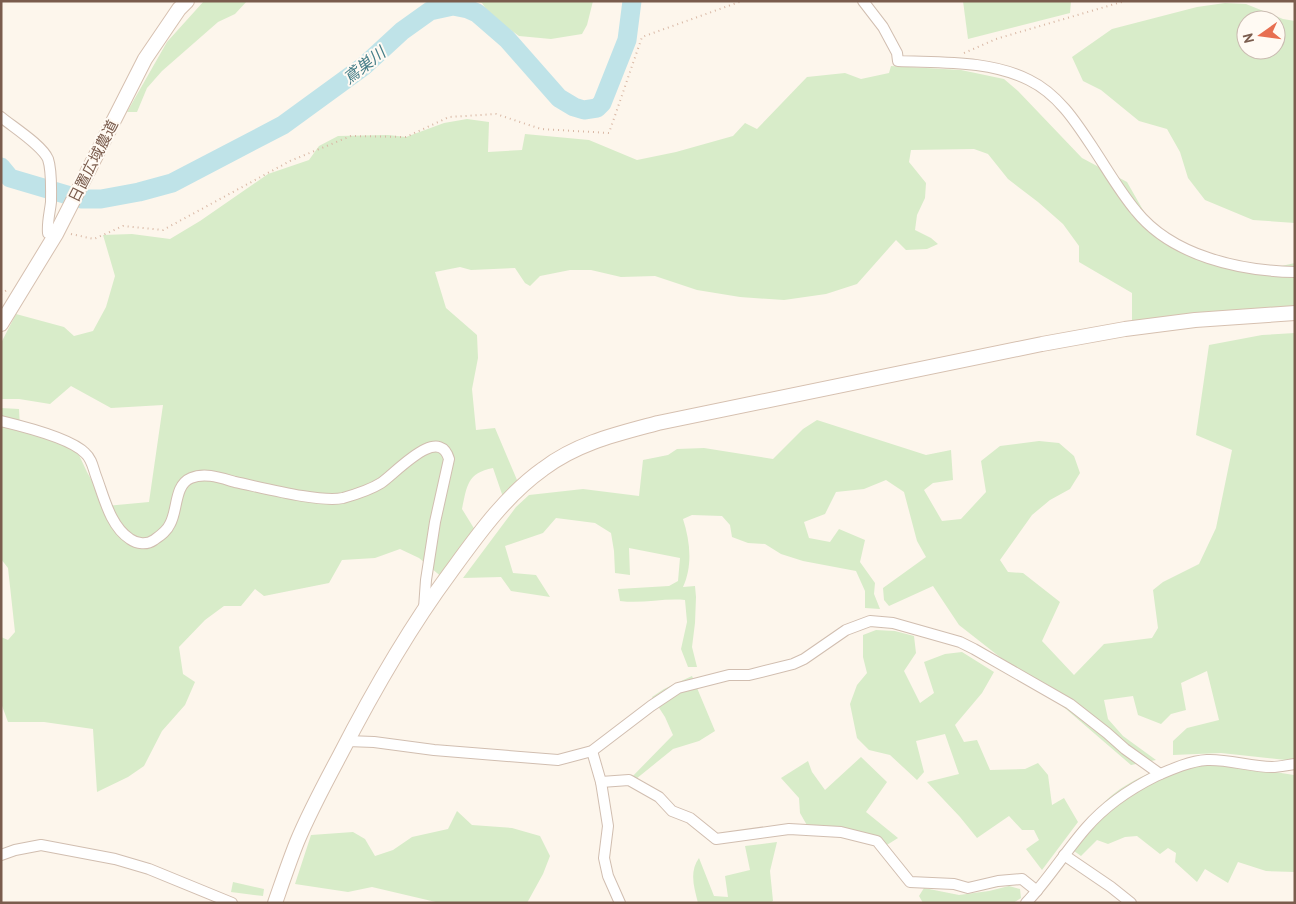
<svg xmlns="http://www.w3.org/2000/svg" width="1296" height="904" viewBox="0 0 1296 904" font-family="'PT Sans','Noto Sans JP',sans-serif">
  <rect width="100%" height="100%" fill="#fdf6ec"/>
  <!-- green -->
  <g fill="#d8ecc9" fill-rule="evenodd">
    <polygon points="204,1 247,1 235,14 218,22 162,71 147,88 137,112 127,112 167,42"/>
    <polygon points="474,1 593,1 587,25 582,34 551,39 519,36 490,15 482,3"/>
    <polygon points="963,1 1071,1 1070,13 968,39"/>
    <path d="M1225,3L1246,4L1283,19L1295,21V223L1253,220L1205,200L1188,178L1180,152L1167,129L1139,121L1101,90L1083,81L1072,57L1112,29L1197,7ZM1246,20H1276V50H1246Z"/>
    <path d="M891,66L961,70L1004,79L1018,91L1082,158L1127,182L1159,238L1199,260L1234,268L1259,271L1295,263V318L1132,327V293L1079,262V246L1063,224L1038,202L1008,179L988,154L974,149L911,150L909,162L926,183L925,198L917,215L915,230L931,238L938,244L927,249L906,250L896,240L857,284L826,294L784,300L740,297L697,290L655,276L621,277L591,270H570L540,276L530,286L525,283L515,268L471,270L460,267L435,272L446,308L477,335L478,358L472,389L476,430L495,428L520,487L503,497L493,468C467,473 467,486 462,509L475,530L443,578L419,558L400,549L375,558L342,560L329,583L264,596L255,589L241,606H224L205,620L179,647L183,674L195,682L185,705L162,731L144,766L128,777L97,792L93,729L44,722H8L1,703V637L8,640L15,632L8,568L1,559V408L19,409L20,428L71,438L87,472L106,506L149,502L163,405L111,408L71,386L50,404L19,399H1V343L16,314L64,327L74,336L93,331L106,307L115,276L103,235L132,234L170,239L200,221L268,174L309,160L319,146L338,136L388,135L406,137L444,123L467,119L489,122L488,152L522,150L525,134L589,140L637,160L676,152L733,136L745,123L757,129L807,77L845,73L861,79L889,73Z"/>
    <path d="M1295,333V761L1221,753L1173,755V741L1187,728L1219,720L1207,671L1181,683L1186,710L1171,714L1161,724L1138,715L1133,696L1104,700L1108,719L1123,736L1156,760L1131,765L1066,709L959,625L933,586L889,606L884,600L883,588L926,557L917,541L904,492L886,480L864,489L836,492L825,514L804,522L809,538L830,542L839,529L865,540L860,562L875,583L874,594L880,609L865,608V591L856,571L803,561L781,554L765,544L748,543L732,537L730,525L722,516L692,515L683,519C690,541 693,565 683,587L695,586L696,597L695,623L692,647L697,667H688L681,649L687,622L685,600C663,598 642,604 620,601L618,589L669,586L678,581L680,558L629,548L630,575L615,573L614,551L611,533L595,523L556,518L543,533L505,546L513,573L536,575L550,597L511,591L501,577L463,578L516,507L529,495L583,489L639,496L643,460L668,455L677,449L704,448L773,459L803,429L817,420L926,455L951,450L953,480L933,483L924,490L942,521L961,519L986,492L981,461L1000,446L1039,441L1059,443L1074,456L1080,473L1070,489L1050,500L1032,515L1000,560L1008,572L1023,573L1060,602L1042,641L1074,675L1104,644L1152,638L1158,628L1153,590L1163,582L1199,564L1216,528L1232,450L1196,435L1209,345L1262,335Z"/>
    <polygon points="876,630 895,631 914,636 916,653 904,671 920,703 934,693 924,662 945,654 962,652 994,672 982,693 955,725 964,742 977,740 990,770 1025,769 1038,763 1048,775 1052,805 1064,798 1078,822 1042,870 1026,849 1039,840 1034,830 1022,830 1009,816 977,838 960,817 927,782 959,774 945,734 916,741 924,772 917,780 890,755 869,750 857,738 850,704 857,685 867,673 863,657 863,635"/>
    <polygon points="692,676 715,731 699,741 673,749 636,779 629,780 673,735 665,717 652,697 664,689"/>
    <polygon points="861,757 887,782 866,812 898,838 882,848 808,827 800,813 799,798 781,778 808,761 812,772 825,790"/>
    <path d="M1169,765H1230L1294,775L1295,872L1266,871L1238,862L1228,883L1205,869L1197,882L1175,862L1176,853L1168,848L1160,854L1137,836L1125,837L1108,844L1097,840L1081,856L1074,851C1082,838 1088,822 1097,811C1115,787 1142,776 1169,765Z"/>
    <polygon points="457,811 472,825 512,828 540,836 550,856 543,874 527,903 440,903 372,887 348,892 295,884 311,835 353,832 365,839 375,856 393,850 412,837 448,829"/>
    <path d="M777,842L770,871L773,901L770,903H698C694,887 689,872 699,858L714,896L728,897L725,876L750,870L745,846Z"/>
    <polygon points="233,882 264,889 263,896 231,892"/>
    <polygon points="1009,886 1020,889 1021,898 1013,903 923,903 919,896 924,888 959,895 989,891"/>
  </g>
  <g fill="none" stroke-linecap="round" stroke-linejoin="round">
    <!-- river -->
    <polyline stroke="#bfe3e8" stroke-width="19" points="1,167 10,178 81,199 101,199 139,192 172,183 283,125 364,66 402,31 430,11 453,6 468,9 477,13 507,39 559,98 574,107 584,110 597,108 602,103 627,40 632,1"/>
    <defs>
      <g id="street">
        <path d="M863,1L883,27L897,53L898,61C941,63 989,60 1029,80C1058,94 1076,122 1093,148C1107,169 1120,192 1136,211C1172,256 1240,271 1295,272"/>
        <path d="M1,117C13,127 42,145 48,159C52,171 51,189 51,202C50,212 47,222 48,233L56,234"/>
        <path d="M1,421C22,426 71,438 85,453C92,459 93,468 96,476C104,497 110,526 130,539C137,544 147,545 154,540C161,535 167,531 170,524C178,510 174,485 191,478C205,472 221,478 235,482C260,487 320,503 343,498C357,494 370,490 381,483C396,473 439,424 449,459L435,522L426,580L424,608"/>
        <polyline points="347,741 374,742 434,750 558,760 592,751 651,706 678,688 729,675 749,675 793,664 804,659 846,630 870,621 893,623 960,642 974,649 1070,704 1107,733 1125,749 1160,774"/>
        <polyline points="592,751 601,782 608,826 604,858 608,876 620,903"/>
        <polyline points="601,782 629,780 659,797 672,811 690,818 716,839 789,829 841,832 877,841 910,882 954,884 968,888 998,881 1022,879 1037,891"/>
        <polyline points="1,855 15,850 41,845 115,859 149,869 232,903"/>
        <polyline points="1064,855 1111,887 1131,903"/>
        <path d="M1026,903C1048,880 1065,852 1086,828C1105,806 1130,789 1156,776C1172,769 1190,761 1207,760C1229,759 1250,767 1272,767C1279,767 1287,765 1295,764"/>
      </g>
      <g id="secondary">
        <polyline points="1,324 56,234 145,59 179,9 187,1"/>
        <path d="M275,903C282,883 289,862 297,842C309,813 324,785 339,757C372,693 407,631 450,573C477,536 505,496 543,469C577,443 617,434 658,423L1042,344L1125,329L1195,320L1295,313"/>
      </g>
    </defs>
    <!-- street casing -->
    <use href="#street" stroke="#d1beb0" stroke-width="12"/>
    <!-- secondary casing -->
    <use href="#secondary" stroke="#d6c0b0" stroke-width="16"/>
    <!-- path -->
    <g stroke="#d9b8a5" stroke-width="2" stroke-dasharray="1 4" stroke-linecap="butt">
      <polyline points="964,53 996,39 1125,1"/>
      <polyline points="71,234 94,239 123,226 163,230 290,161 351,136 406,137 449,117 496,114 541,129 609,133 642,37 742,1"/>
      <polyline points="1,294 7,290"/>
    </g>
    <!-- street -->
    <use href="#street" stroke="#fff" stroke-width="10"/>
    <!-- secondary -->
    <use href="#secondary" stroke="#fff" stroke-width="14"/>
  </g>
  <g text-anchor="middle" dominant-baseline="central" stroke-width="4" stroke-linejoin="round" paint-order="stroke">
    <!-- street labels -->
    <g font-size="15" fill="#7a5c4d" stroke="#fffaf3">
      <text transform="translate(93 161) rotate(-63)">日置広域農道</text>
    </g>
    <!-- water labels -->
    <g font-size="16" font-style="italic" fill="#437c86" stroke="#fffaf3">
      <text transform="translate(364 65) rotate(-38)">鳶巣川</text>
    </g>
  </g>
  <!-- border -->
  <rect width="1296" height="904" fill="none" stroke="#7a5c4d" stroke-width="5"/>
  <!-- north arrow -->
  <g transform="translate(1261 35) rotate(256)"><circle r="24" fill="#fffaf3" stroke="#cabbb1"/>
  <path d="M0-4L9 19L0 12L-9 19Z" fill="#e76f51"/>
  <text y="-8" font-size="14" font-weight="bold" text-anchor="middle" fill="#7a5c4d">N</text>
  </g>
</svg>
